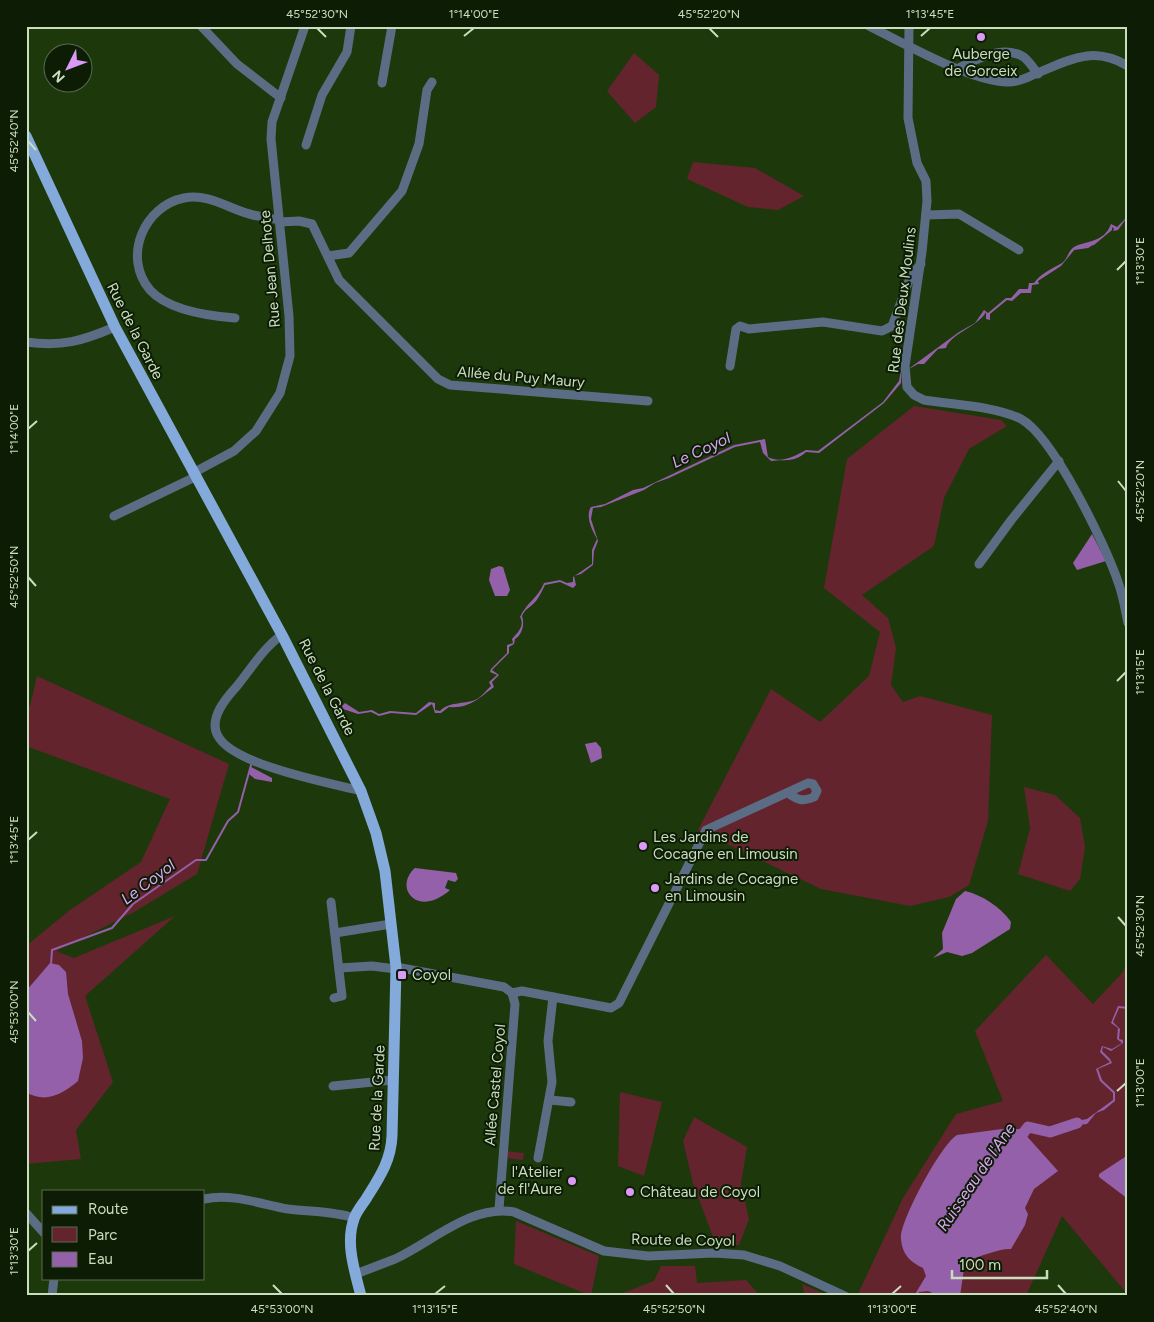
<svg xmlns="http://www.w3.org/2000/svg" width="1154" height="1322" viewBox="0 0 1154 1322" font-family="Figtree,sans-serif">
  <rect width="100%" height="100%" fill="#1d380b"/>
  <!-- green -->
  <g fill="#64242d">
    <polygon points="634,53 659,75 656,107 635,123 607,91"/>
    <polygon points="693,162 755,168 804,196 778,210 748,207 687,179"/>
    <polygon points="914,406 1001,420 1007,426 969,449 944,498 934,546 862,595 888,618 896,648 891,685 903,702 920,696 992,715 988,821 969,885 949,897 910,906 821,889 698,830 771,689 820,722 869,676 880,632 824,588 847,459"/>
    <polygon points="37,676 229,764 197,874 134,912 56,951 74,958 175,916 85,996 113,1082 76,1130 81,1159 26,1164 26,946 70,910 141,862 170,799 26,746 26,706 30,706"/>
    <polygon points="1024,787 1055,795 1080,818 1085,847 1080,879 1070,891 1018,874 1030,828"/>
    <polygon points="1046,955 1093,1004 1123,972 1128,958 1128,1295 1062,1216 1026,1296 857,1296 903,1198 956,1114 1003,1101 975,1031"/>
    <polygon points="620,1092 662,1102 644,1176 618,1166"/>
    <polygon points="694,1117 747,1147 741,1183 749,1219 739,1245 716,1245 693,1183 683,1141"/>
    <polygon points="506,1151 524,1153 523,1160 506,1158"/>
    <polygon points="516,1221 599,1256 591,1296 514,1264"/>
    <polygon points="661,1266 695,1266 697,1283 746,1280 760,1296 615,1296 654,1281"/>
    <polygon points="802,1284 830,1296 805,1296"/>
  </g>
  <!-- water -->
  <g fill="#9460a9">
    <path d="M1128,216L1118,230L1113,231L1114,229L1112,227V230L1094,245L1075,249L1061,266L1038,281L1039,284L1032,285L1031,293H1021L1012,301L1007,300L990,314V320L986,319V312C978,327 951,333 946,348L938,349L924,364H918L907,370L959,332L975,323L984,310L988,313L1006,298H1011L1019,289H1028L1029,283H1034C1040,274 1053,268 1062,263C1067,260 1068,251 1074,247C1087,240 1104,243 1111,224L1117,227Z"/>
    <path d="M901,371V383L884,403L819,453L806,452C794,463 786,459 771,461L763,453L760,442L735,447L669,478L655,483L644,490L601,507L593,508L591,519L598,541L594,551L593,565L581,574L574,576L576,585L573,588L560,582L545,585C542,591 538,600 533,604C528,609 525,609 522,616C525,624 522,635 515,639L514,644L509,647V653L492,670L499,675L492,682L494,687C479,698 469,709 449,707L441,713H435L432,704L416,715L391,713L379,716L371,712L358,714L340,708L345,703L359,712L372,710L379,714L390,711L416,713L429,702L435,703V710L440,711C448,702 464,704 475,700C482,697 486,690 491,686L489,682L497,675L490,672L491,669L507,653V645L513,643L512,639C518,632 525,626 520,617C526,603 538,598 544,583L560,580L567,583L573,582V577L592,564V550L597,539C592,530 585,516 591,507L605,504L633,490L643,488L734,445L765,439L768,457C781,464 795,456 806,450L818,451L883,402L899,381Z"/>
    <polygon points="1092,534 1106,561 1077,570 1073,563"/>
    <polygon points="499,566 503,567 510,590 507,596 495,596 489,580 491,569"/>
    <polygon points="596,742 601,748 602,758 591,763 585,744"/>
    <polygon points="251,767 272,778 272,782 255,779 249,774"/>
    <path d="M415,868L456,873L458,879L455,882L448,880L445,888L450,890C417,919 393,887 415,868Z"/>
    <path d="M965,891C982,895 1001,907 1011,922L1010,929L972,953L962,956L947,952L933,958L943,949L942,933L956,899Z"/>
    <path d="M50,963L59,965L66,972L68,994L82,1041L83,1058L78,1081C63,1094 45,1104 26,1092V991Z"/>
    <polygon points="1118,1006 1128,1007 1128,1009 1119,1008 1113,1022 1120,1029 1119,1039 1123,1040 1123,1043 1111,1051 1103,1047 1102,1051 1110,1059 1112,1063 1098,1069 1102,1080 1115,1092 1115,1101 1104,1110 1096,1113 1087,1124 1062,1127 1061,1130 1056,1130 1052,1134 1034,1128 1028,1130 1026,1125 1051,1131 1054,1128 1060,1129 1066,1123 1071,1124 1076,1121 1087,1119 1113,1100 1113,1093 1100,1081 1096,1069 1110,1062 1100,1052 1102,1046 1112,1049 1122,1043 1117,1039 1118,1028 1111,1023"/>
    <path d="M1014,1127L1015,1129H1021L1024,1133L1058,1171L1034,1189L1025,1208L1028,1214L1025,1225L1011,1249C1001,1248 979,1257 968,1260L964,1269L960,1296H939L928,1291L919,1292L917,1296H914L926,1276L923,1268C910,1262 902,1254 901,1239C899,1222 942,1143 957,1135L1002,1129L1005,1130Z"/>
    <polygon points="1128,1155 1128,1199 1099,1177 1099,1174"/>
  </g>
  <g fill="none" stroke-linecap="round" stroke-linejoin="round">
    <!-- stream -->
    <g stroke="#9460a9" stroke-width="2">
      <polyline points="1074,249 1088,247 1091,245"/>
      <polyline points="51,965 52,950 112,928 133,904 196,860 206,860 228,821 238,812 251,765"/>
    </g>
    <!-- river -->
    <polyline stroke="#9460a9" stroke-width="11" points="1015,1144 1028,1127 1050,1132 1077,1123"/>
    <!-- minor -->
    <g stroke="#5b6d85" stroke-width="9">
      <polyline points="201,26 237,64 281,98"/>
      <path d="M869,26C905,44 968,80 1006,82C1016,83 1027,78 1035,74C1070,60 1092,45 1128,66"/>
      <path d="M909,26L908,118L917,163L926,181L927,201L922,252L905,366L907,387L914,395L924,400C954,405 995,406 1021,419C1053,436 1106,546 1118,582C1123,595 1125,609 1128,623"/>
      <path d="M959,68C977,59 1001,45 1022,56C1028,59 1033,68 1038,74"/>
      <polyline points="382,83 392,26"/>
      <polyline points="306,145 322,95 347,52 351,26"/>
      <polyline points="926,215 959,214 1019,250"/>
      <polyline points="280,222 299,221 312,224 339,280 438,379 450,385 648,401"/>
      <polyline points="328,256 349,253 402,191 419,144 427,90 432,82"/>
      <path d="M235,318C209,316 169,311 150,290C122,257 144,206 184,198C210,193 230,210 253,215C262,217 271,218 279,220"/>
      <path d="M26,342C62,347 82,341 115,327"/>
      <polyline points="730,366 736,329 740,326 749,329 823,322 882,331 892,326 911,275 921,264"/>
      <polyline points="193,473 234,451 256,431 280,393 290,356 289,316 271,139 272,122 305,26"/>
      <polyline points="114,516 195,477"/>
      <polyline points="979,564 1012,519 1059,461"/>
      <path d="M282,635C265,646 250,670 237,686C226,698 208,719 218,736C233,765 330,783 361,791"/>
      <polyline points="331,902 342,996 334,998"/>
      <polyline points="335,933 391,924"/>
      <path d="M396,967L504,987L512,993L522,991L611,1008L619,1003L706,830L808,783L813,784L817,791L814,797C803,802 797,800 788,793"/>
      <polyline points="339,968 372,966 396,969"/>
      <polyline points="333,1086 393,1080"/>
      <polyline points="550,1100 571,1102"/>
      <polyline points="538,1158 552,1082 548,1041 553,997"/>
      <path d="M204,1199C232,1193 260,1204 288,1209C310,1212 333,1211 354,1218"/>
      <polyline points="499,1209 515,1004 512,993"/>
      <polyline points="26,1213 44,1233"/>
      <path d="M356,1274C369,1269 382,1264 395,1259C432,1242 471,1204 514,1212L604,1251L648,1256L714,1253L744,1255L780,1266L845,1296"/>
      <polyline points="52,1296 54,1278"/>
    </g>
    <!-- major -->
    <path stroke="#84aadb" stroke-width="11" d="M26,136L115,327L282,635L361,791L376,833L385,871L396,967L392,1136C391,1161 379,1178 366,1199C362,1205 356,1212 354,1219C345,1243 355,1272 361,1296"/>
  </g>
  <!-- ticks -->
  <path fill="none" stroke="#c9debf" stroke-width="2" d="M317,28L326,37M709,28L718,37M464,36L474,28M921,36L930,28M28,141L36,150M1117,270L1126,261M28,429L37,421M1118,481L1126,491M28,577L36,586M1117,681L1126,672M28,840L37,832M1118,917L1126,926M28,1012L36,1021M1117,1091L1126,1083M28,1251L37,1243M273,1285L282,1294M666,1285L674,1294M1058,1285L1066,1294M435,1294L445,1286M892,1294L901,1286"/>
  <!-- markers -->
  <g fill="#da9af6" stroke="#0d1c05" stroke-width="2">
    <circle cx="981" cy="37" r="5"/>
    <circle cx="643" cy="846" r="5"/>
    <circle cx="655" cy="888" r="5"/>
    <rect x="397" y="970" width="10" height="10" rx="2.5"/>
    <circle cx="572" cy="1181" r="5"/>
    <circle cx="630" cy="1192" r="5"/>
  </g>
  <g text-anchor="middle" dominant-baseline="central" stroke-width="4" stroke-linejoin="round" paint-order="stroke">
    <!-- poi labels -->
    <g font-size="15" fill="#c9debf" stroke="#0d1c05" text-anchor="start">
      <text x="981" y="54" text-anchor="middle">Auberge<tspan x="981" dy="17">de Gorceix</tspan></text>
      <text x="653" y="837">Les Jardins de<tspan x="653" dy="17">Cocagne en Limousin</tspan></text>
      <text x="665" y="879">Jardins de Cocagne<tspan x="665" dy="17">en Limousin</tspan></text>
      <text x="412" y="975">Coyol</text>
      <text x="562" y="1172" text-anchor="end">l'Atelier<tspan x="562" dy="17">de fl'Aure</tspan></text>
      <text x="640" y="1192">Château de Coyol</text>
    </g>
    <!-- street labels -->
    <g font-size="15" fill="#c9debf" stroke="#0d1c05">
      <text transform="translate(270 269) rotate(-95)">Rue Jean Delhote</text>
      <text transform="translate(902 300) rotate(-83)">Rue des Deux Moulins</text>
      <text transform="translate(135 331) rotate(63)">Rue de la Garde</text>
      <text transform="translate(521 377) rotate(5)">Allée du Puy Maury</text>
      <text transform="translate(327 687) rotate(63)">Rue de la Garde</text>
      <text transform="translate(495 1085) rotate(-85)">Allée Castel Coyol</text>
      <text transform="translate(377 1098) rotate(-87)">Rue de la Garde</text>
      <text transform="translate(683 1240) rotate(1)">Route de Coyol</text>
    </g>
    <!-- water labels -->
    <g font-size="16" font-style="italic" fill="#dca6f4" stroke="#0d1c05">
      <text transform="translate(701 450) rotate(-25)">Le Coyol</text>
      <text transform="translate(148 882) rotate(-37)">Le Coyol</text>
      <text transform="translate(976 1177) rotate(-56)">Ruisseau de l'Ane</text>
    </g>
  </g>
  <!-- border -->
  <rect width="1154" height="1322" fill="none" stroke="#0d1c05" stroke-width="55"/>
  <!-- legend -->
  <rect x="42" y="1190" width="162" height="90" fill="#0d1c05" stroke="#586a4f"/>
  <rect x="52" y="1206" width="25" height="8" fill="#84aadb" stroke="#586a4f"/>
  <text x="88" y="1214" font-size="15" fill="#c9debf">Route</text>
  <rect x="52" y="1227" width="25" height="15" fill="#64242d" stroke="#586a4f"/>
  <text x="88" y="1240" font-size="15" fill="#c9debf">Parc</text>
  <rect x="52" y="1252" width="25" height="15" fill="#9460a9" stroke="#586a4f"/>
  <text x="88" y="1264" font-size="15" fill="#c9debf">Eau</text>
  <!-- north arrow -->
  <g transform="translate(68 68) rotate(228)"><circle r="24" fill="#0d1c05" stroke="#586a4f"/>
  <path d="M0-4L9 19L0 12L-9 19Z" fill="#da9af6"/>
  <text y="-8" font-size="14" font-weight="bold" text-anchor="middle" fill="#c9debf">N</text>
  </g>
  <!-- scale -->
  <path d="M952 1270v8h95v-8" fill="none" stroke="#c9debf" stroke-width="2.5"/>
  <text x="959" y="1270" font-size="15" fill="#c9debf" stroke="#0d1c05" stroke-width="4" paint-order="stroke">100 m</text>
  <rect x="28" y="28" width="1098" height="1266" fill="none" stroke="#c9debf" stroke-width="2"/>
  <g font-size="12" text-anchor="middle" fill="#c9debf">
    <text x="317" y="18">45°52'30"N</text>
    <text x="474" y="18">1°14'00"E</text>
    <text x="709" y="18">45°52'20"N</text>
    <text x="930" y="18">1°13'45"E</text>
    <text transform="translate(14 141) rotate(-90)" y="4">45°52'40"N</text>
    <text transform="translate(1140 261) rotate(-90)" y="4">1°13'30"E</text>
    <text transform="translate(14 429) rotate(-90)" y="4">1°14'00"E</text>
    <text transform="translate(1140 491) rotate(-90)" y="4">45°52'20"N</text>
    <text transform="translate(14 577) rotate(-90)" y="4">45°52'50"N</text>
    <text transform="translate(1140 672) rotate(-90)" y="4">1°13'15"E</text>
    <text transform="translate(14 840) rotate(-90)" y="4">1°13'45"E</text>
    <text transform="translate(1140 926) rotate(-90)" y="4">45°52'30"N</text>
    <text transform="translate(14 1012) rotate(-90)" y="4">45°53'00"N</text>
    <text transform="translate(1140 1083) rotate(-90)" y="4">1°13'00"E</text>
    <text transform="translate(14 1251) rotate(-90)" y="4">1°13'30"E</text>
    <text x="282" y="1313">45°53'00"N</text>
    <text x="435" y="1313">1°13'15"E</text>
    <text x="674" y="1313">45°52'50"N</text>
    <text x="892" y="1313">1°13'00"E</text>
    <text x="1066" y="1313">45°52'40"N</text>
  </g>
</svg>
